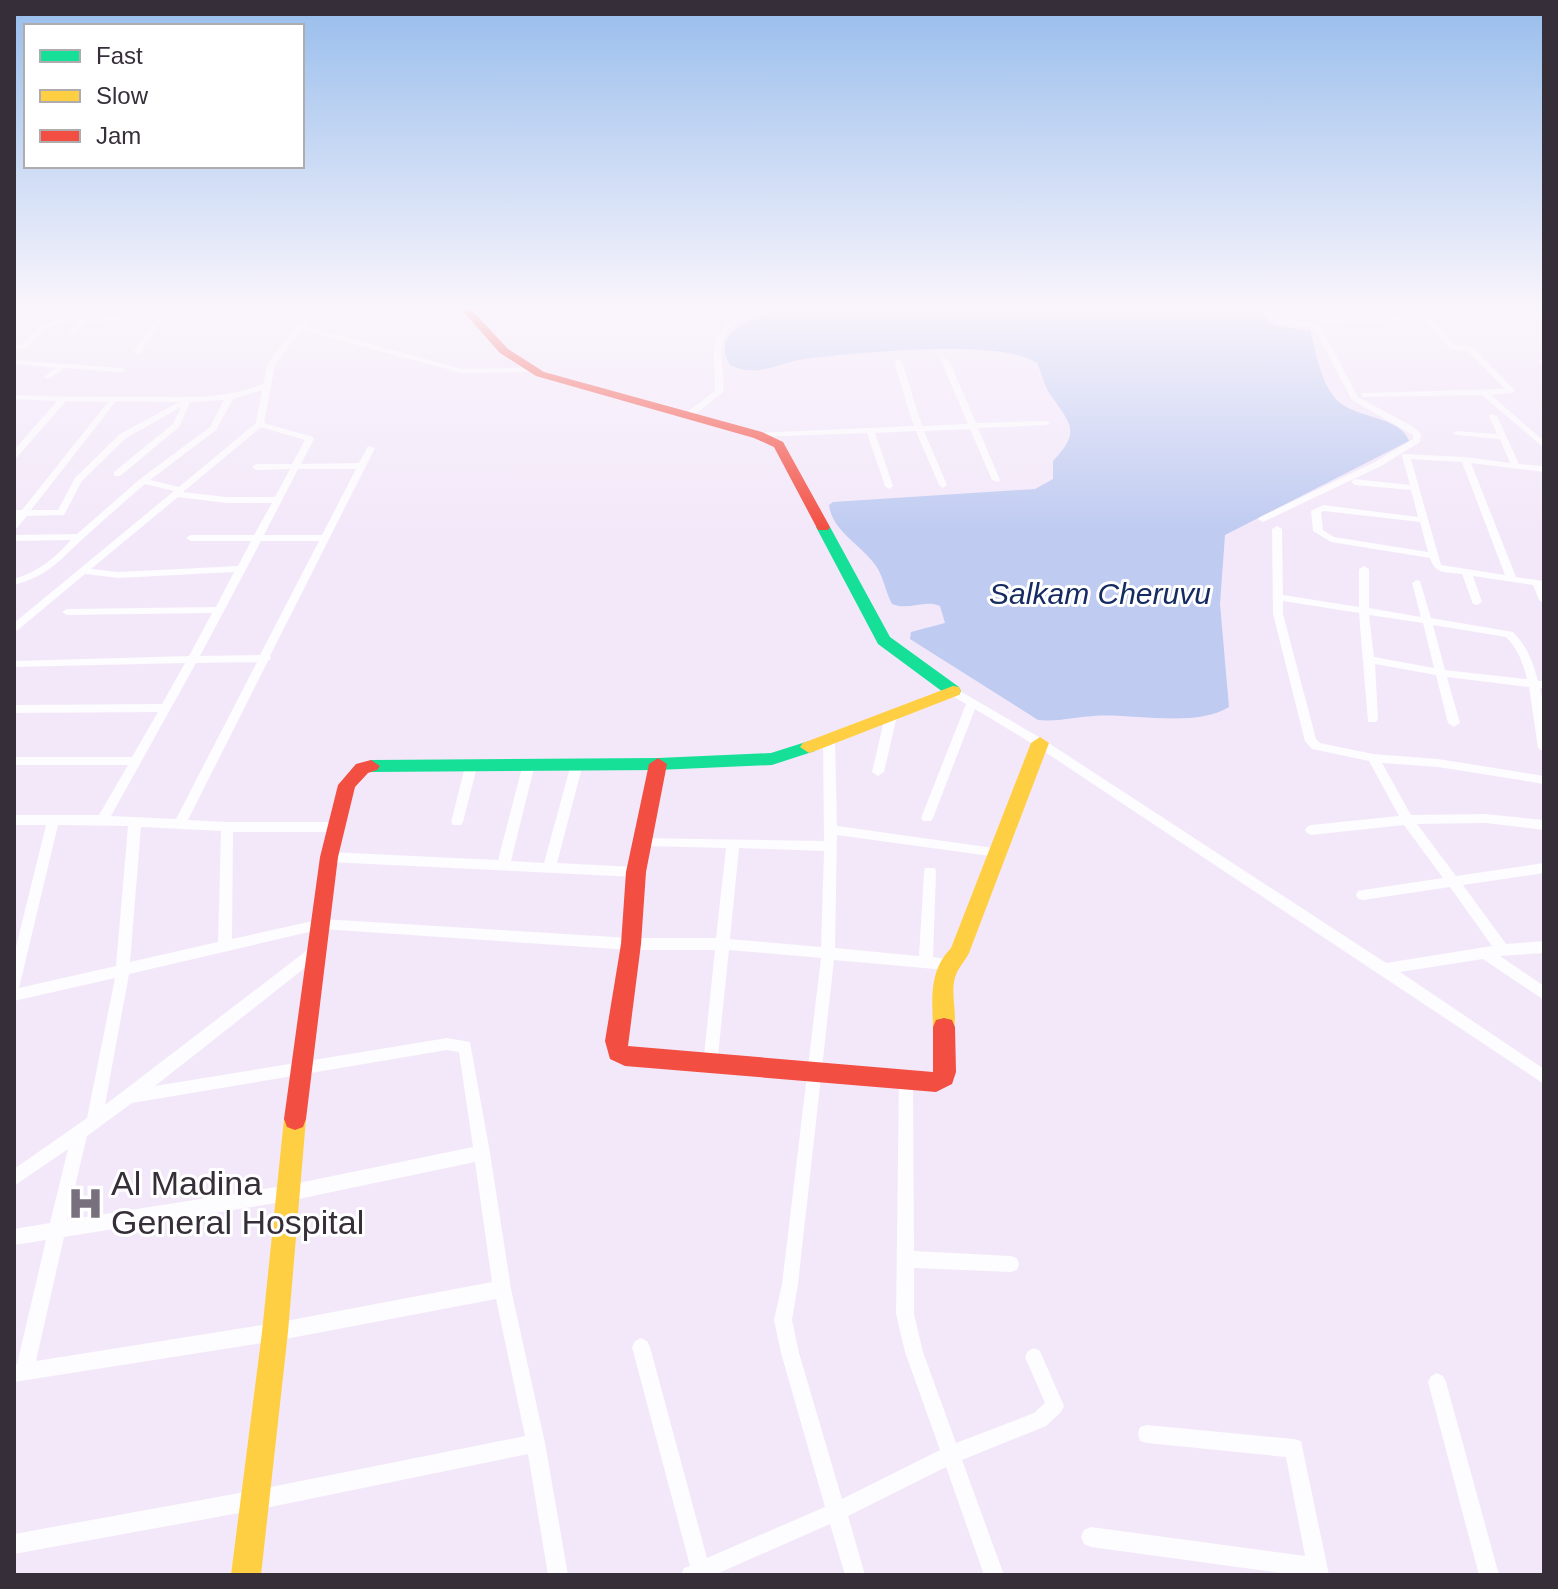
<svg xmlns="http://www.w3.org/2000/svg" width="1558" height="1589" viewBox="0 0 1558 1589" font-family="Helvetica,sans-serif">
  <rect width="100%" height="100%" fill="#f3e8f9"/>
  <!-- water -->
  <path fill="#bfcbf1" d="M782,307H1252L1275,326L1310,331C1316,352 1321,386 1339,402C1357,418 1401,417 1409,441L1225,535L1220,604L1229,707C1197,728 1131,713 1094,716C1075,717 1057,722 1038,720L910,639L911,632L945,623L940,606C924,599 909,611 892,604C886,593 884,580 878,569C865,547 832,532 829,505L833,502L1035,489L1053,479V461C1082,430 1070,424 1050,394C1043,384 1042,373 1037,363C1002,338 853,353 806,359C778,362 758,379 730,365C708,329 759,319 782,307Z"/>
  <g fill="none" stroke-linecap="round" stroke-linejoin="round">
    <!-- street -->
    <g fill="#fdfcfe" fill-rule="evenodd">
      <path d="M91,307H98L90,317L159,314L164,307H171L166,315L167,316L163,318L140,354L133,352L156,318L86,322L73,336L69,334L79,322C46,324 48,326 26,349H14V345H21C46,320 47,319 82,318Z"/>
      <path d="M324,307H332L305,326L462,369L527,368L531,370L527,372L462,373L301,330L275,365L264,423L313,437L314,439L301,464L359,463L368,446L375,448L270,656L271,658L268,661L188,820L227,822H334L338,824L340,827L338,830L334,832H233L232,939L322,919L631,938H716L726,848L642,846L638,844L636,841L638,838L824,841L823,740L829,736L835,740L837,826L1001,849L1003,852L1001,855L997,857L837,835L835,948L919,956L924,872L925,868H935L936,872L933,957L951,960L953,964L951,968L946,970L834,960L798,1284L792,1320L799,1353L842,1499L940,1450L905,1352L896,1314L899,1080L901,1075L906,1073L911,1075L913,1080L914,1251L1011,1256L1017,1258L1019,1264L1017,1270L1011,1272L914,1268V1314L923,1352L956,1443L1034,1413L1045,1403L1025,1357L1028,1351L1034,1348L1040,1351L1064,1406L1061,1412L1046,1426L962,1460L1004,1575H984L946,1467L848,1516L865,1575H845L830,1524L714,1575H681L684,1568L690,1566L632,1347L635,1341L641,1338L647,1341L650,1347L707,1558L825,1507L781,1353L774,1320L782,1284L821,958L729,950L717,1065L715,1070L710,1072L705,1070L703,1065L715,950H631L322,929L129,974L105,1105L310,948L315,946L320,948L322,952L320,956L155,1086L447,1038L470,1042L490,1153L511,1289L545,1443L568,1575H548L528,1454L256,1510L14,1554V1534L256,1490L525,1436L496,1299L275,1341L14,1382V1364H17L46,1240L14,1245V1229L50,1223L68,1149L14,1186V1169L87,1118L115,978L14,1001V955L46,825H14V815H99L128,765H14V757H132L158,712L14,713V705L162,704L185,663L14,667V661L189,656L212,613L67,615L62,612L67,609L216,607L234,572L119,578L85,574L18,630L14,631V623L174,491L145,484C125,501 106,518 87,535C60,559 51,575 14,585V579C38,572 55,558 71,540L14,541V535L77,534L140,479L210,427L224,400L190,402L179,427L120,476H114V472L173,424L181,407L126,438L82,481L64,515L27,516L17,528L14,529V520L17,516H14V510H22L108,402L66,401L17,457L14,458V450L57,401L14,399V395C56,397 98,397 140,397C182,397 223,400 264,384L267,365L296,325ZM262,390L256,423L179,487L150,480L216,430L233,399ZM116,401L179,402L120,434L75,478L58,510H31ZM261,427L305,440L292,464H256L252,467L256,470L290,469L275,497H226L183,492ZM298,469H356L322,535H264ZM178,497L226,503H272L254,535H191L186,538L191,541H251L238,566L119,572L91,569ZM261,541H319L260,655L200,656ZM257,662L176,819L111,816L196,663ZM58,825L128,826L116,966L19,988ZM141,827L221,831L218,942L130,962ZM739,848L824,851L821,947L730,939ZM447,1050L459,1052L473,1147L289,1185L67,1220L87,1136L132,1103ZM475,1162L492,1282L275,1323L36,1361L64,1237L289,1201Z"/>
      <path d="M754,307H763C754,313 743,317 734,324C712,342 726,368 723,392L691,418H685V414L715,391C716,380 714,370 714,359C712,330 731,318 754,307Z"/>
      <polygon points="1258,307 1265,307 1277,318 1313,323 1322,329 1358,397 1412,426 1421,434 1420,442 1381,466 1263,522 1258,519 1260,517 1375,462 1413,439 1413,435 1352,400 1316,332 1308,327 1272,322"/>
      <polygon points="1398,307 1404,307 1406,312 1429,316 1455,345 1473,347 1515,391 1511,393 1491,395 1544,441 1544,448 1482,395 1362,397 1362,393 1365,393 1505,389 1468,351 1450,349 1424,320 1407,317 1404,320 1321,324 1317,322 1321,320 1400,316"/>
      <polygon points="942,358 949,360 976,423 1046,421 1050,423 1046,425 978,428 1000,480 999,482 992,480 970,429 924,431 947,485 943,488 939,485 916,431 875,433 893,486 889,489 885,486 867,433 758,437 754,435 758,433 914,426 894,362 898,360 902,362 922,426 968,424 941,360"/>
      <polygon points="14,360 121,368 125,370 121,372 65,368 48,379 44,377 56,368 14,364"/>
      <rect x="1539" y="360" width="5" height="4"/>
      <path d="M1490,414L1497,416L1519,464L1544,466V472L1471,463L1516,577L1544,581V603L1539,600L1533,585L1473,576L1482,602L1477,605L1473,604L1462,574C1447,572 1435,575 1430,558L1331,542L1313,531L1311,511L1323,505L1418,517L1411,490L1355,485L1351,482L1355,479L1410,485L1402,456L1403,454L1465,457L1510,463L1500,439L1457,435L1453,433L1457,431L1497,434L1489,416ZM1411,459L1462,462L1505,575L1441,565ZM1324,511L1420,522L1428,552L1334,537L1323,530L1321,512Z"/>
      <path d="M1277,526L1282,529L1283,595L1359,607V569L1364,566L1369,569V608L1421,617L1412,583L1417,580L1420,581L1431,618L1513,632C1527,646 1533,662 1538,681H1544V689L1540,688L1544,709V752L1538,748L1529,687L1447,677L1460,723L1454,727L1448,723L1436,675L1375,664L1378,719L1376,722H1368L1359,613L1283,601V614L1316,739L1320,743L1373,754L1438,759L1544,776V784L1438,767L1382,763L1411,815L1486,814L1544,820V830L1486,823L1417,824L1456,876L1544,863V873L1463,885L1506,944L1544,941V953L1500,956L1544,986V1000L1483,959L1400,972L1544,1069V1084L1036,746L975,709L933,818L931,821H923L921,818L966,704L949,694L948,691L949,688L953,687L1044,740L1386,963L1492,946L1450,887L1363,900L1358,899L1356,895L1358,891L1363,890L1443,878L1404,825L1311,835L1307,833L1305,830L1307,827L1311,825L1399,816L1369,761L1312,749L1305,741L1273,614L1272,529ZM1369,615L1423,623L1434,668L1374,657ZM1433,625L1506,637C1518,649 1523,663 1527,679L1445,670Z"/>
      <polygon points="891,712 897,716 884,772 878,776 872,772 885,716"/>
      <polygon points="472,759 478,763 463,822 461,825 453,825 451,822 466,763"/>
      <polygon points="529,760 535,764 511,861 544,863 571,764 577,760 583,764 557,863 636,867 641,868 642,872 641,876 636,877 329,862 325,860 323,857 325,854 329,852 498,860 523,764"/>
      <polygon points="1437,1373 1443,1376 1446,1382 1499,1575 1479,1575 1428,1382 1431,1376"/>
      <polygon points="1147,1425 1294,1439 1301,1441 1329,1575 1296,1575 1091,1547 1084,1544 1081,1537 1084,1530 1091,1527 1305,1556 1286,1457 1147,1443 1140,1441 1138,1434 1140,1427"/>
    </g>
    <!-- fast -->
    <g fill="#16e098" fill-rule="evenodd">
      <polygon points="823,523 830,527 890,637 959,687 961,691 959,695 947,695 878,644 816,527"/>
      <polygon points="809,741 818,747 815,751 772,765 658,770 371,772 362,766 371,760 658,758 771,753"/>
    </g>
    <!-- slow -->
    <g fill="#ffcf43" fill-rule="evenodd">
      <polygon points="953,686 959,687 961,691 959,695 815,751 809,753 800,747 803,743"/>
      <path d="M1040,737L1049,743L969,953C964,963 956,969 954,982C951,998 959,1018 952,1034L944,1036L936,1034L933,1027C932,998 929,971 951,948L1031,743Z"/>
      <polygon points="295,1108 303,1111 306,1119 288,1332 261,1575 231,1575 262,1332 284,1119 287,1111"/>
    </g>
    <!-- jam -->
    <g fill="#f24e42" fill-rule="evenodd">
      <polygon points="459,307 469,307 508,349 544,372 762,432 783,442 830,527 828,530 818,530 774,447 754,438 536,376 500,353"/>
      <polygon points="658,758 667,764 646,872 641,944 628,1046 933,1072 933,1027 936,1020 944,1018 952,1020 955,1027 956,1072 952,1084 936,1092 625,1066 610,1059 605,1041 621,944 626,872 649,764"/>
      <polygon points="371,760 380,766 377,770 368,773 355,787 338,857 306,1119 303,1127 295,1130 287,1127 284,1119 320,857 338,785 356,764"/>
    </g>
  </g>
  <!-- sky -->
  <linearGradient id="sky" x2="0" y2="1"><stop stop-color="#97bdec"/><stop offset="0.58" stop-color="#faf5fc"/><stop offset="1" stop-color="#faf5fc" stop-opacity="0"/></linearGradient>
  <rect width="1558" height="529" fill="url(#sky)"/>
  <!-- icons -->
  <defs>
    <symbol id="hospital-bare" viewBox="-9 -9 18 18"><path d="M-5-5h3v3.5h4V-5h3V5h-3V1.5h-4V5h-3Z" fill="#78707d" stroke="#fff" stroke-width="2.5" paint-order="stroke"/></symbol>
  </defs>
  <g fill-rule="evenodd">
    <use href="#hospital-bare" x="60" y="1178" width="51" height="51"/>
  </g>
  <g text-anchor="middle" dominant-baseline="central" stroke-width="6" stroke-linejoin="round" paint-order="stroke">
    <!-- water labels -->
    <g font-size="30" font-style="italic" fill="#152b61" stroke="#fff">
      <text x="1100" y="593">Salkam Cheruvu</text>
    </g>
    <!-- near-poi labels -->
    <g font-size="34" fill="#362f3a" stroke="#fff" text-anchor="start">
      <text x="111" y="1183">Al Madina<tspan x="111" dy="39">General Hospital</tspan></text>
    </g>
  </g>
  <!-- border -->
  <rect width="1558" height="1589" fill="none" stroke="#362f3a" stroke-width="32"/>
  <!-- legend -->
  <rect x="24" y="24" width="280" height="144" fill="#ffffff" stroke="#afacb0" stroke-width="2"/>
  <rect x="40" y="50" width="40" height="12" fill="#16e098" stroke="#afacb0" stroke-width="2"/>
  <text x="96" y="64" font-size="24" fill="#362f3a">Fast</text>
  <rect x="40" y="90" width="40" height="12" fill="#ffcf43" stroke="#afacb0" stroke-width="2"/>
  <text x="96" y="104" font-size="24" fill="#362f3a">Slow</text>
  <rect x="40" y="130" width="40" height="12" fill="#f24e42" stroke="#afacb0" stroke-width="2"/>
  <text x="96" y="144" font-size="24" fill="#362f3a">Jam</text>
</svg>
